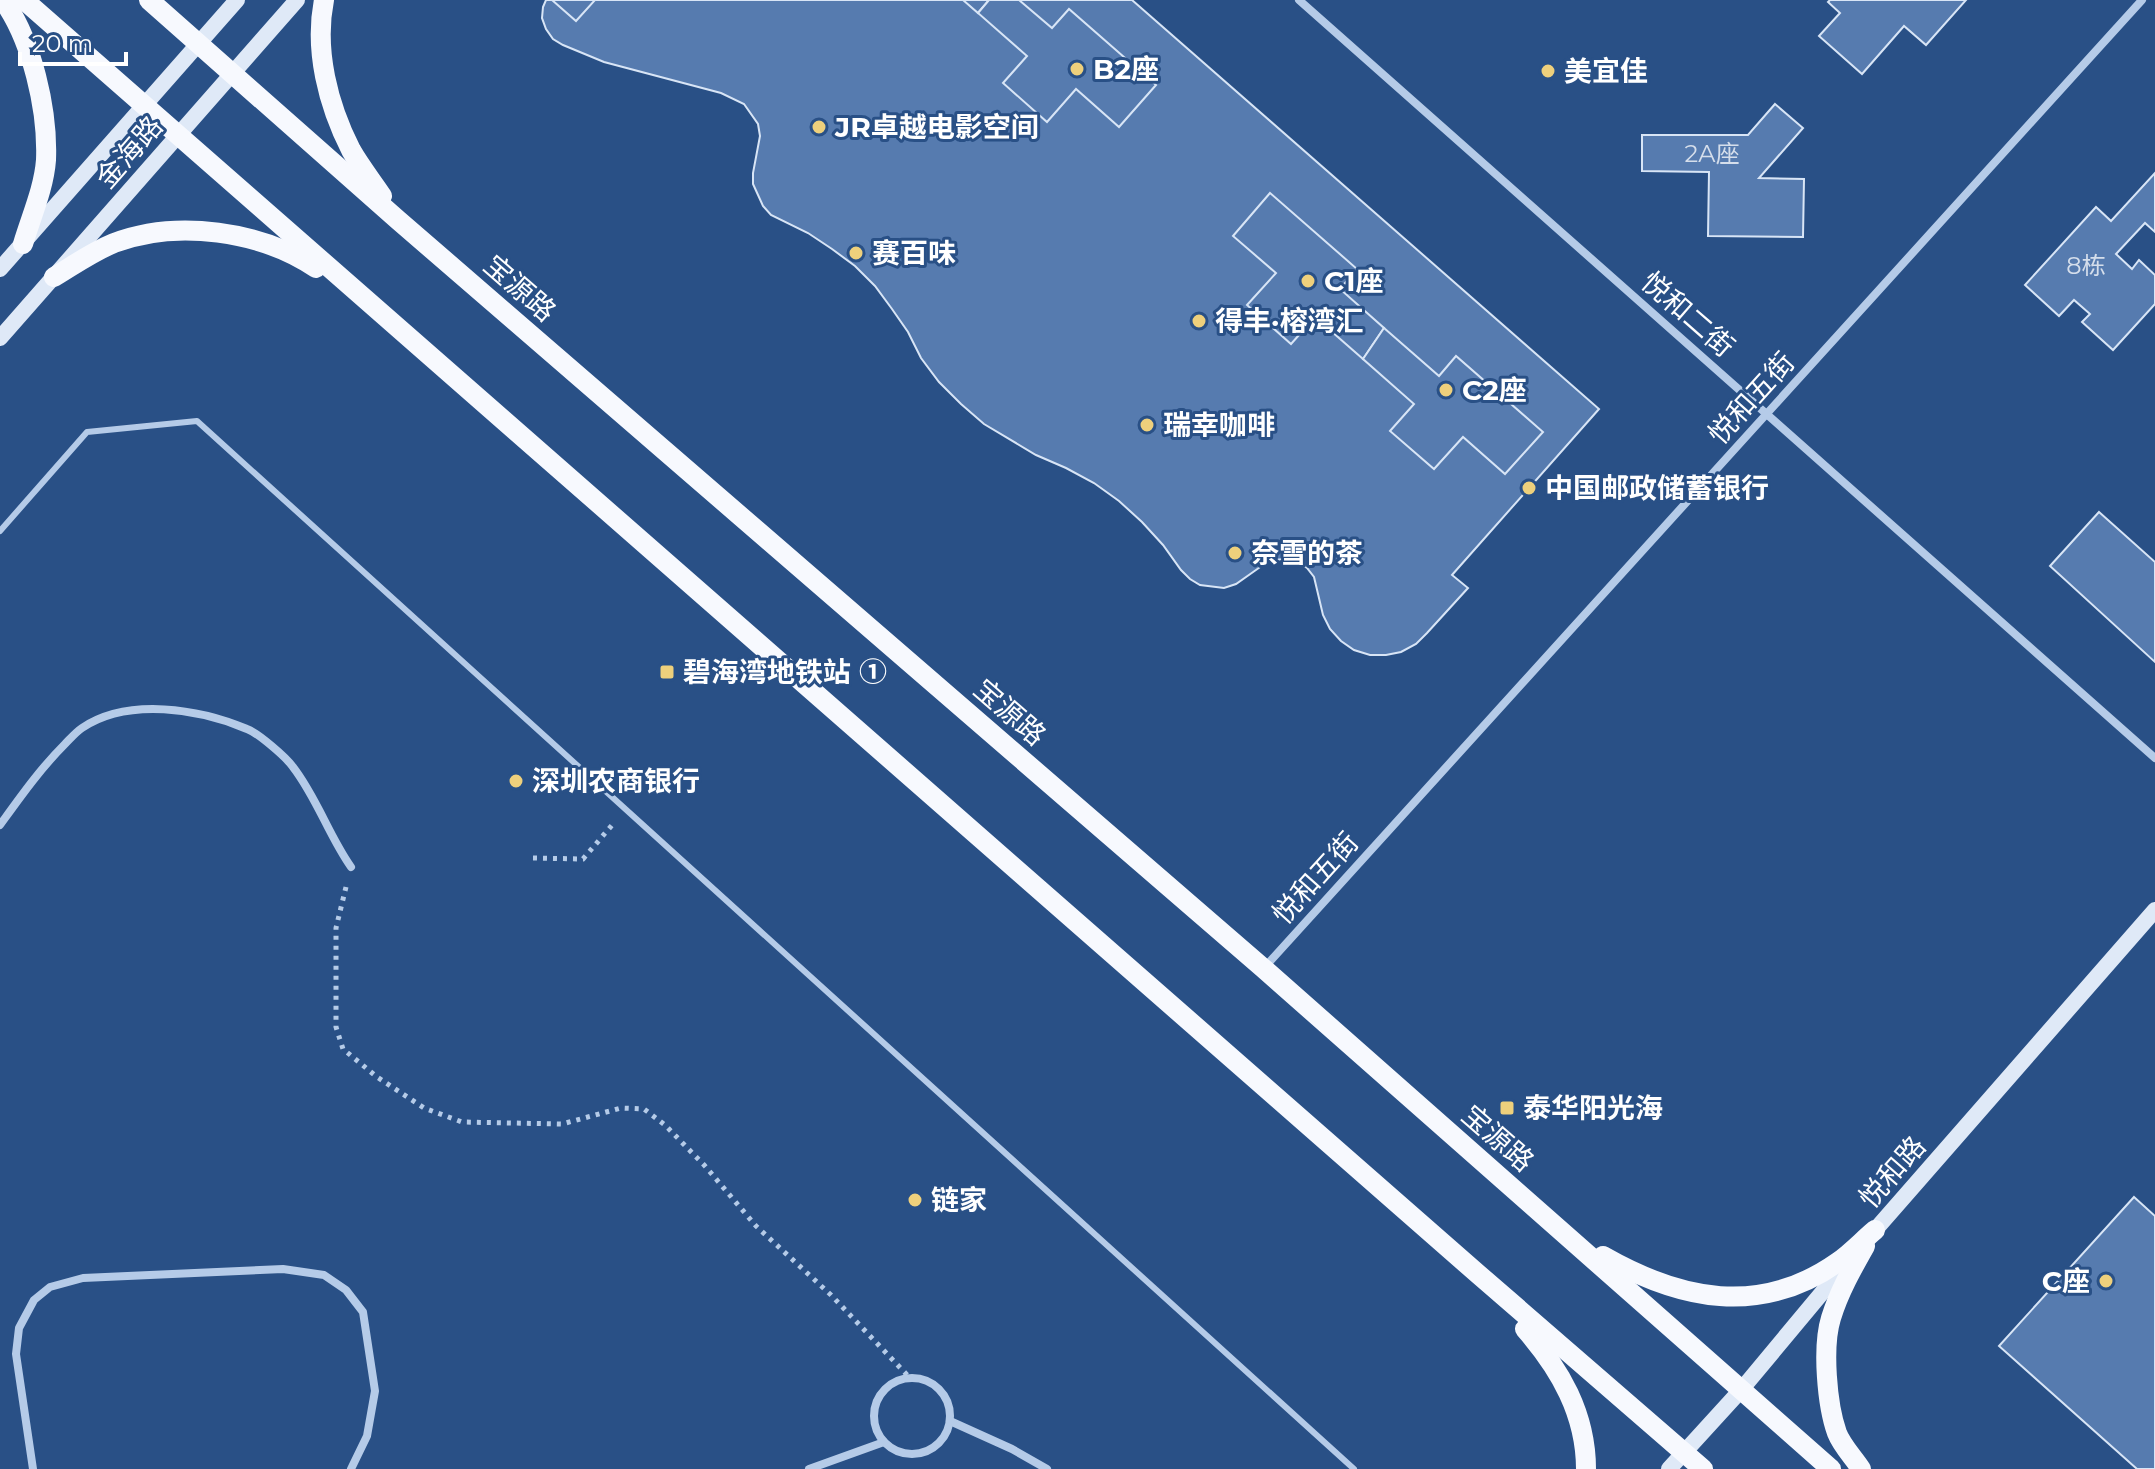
<svg xmlns="http://www.w3.org/2000/svg" width="2155" height="1469" viewBox="0 0 2155 1469" font-family="Montserrat,'Noto Sans SC',sans-serif">
  <rect width="100%" height="100%" fill="#295086"/>
  <!-- building -->
  <g fill="#567baf" stroke="#d8e5f6" stroke-width="2">
    <polygon points="546,0 1132,0 1599,409 1452,575 1468,588 1427,633 1416,644 1401,652 1386,655 1370,655 1354,650 1341,641 1330,629 1323,615 1314,577 1307,568 1297,562 1285,559 1274,560 1263,565 1236,584 1224,588 1200,585 1190,579 1181,570 1163,545 1142,522 1119,501 1094,483 1066,468 1036,455 984,424 961,404 939,382 921,358 908,332 892,309 875,286 855,266 832,249 808,233 771,215 763,206 753,184 753,173 760,136 758,124 744,104 721,93 604,62 563,45 553,39 546,29 542,18 543,7"/>
    <polygon points="552,0 595,0 576,21"/>
    <polygon points="963,0 989,0 978,13"/>
    <polygon points="989,0 1019,0 1052,28 1069,9 1156,85 1119,127 1076,89 1047,122 1003,83 1027,56 978,13"/>
    <polygon points="1830,0 1966,0 1926,45 1904,26 1862,74 1819,36 1840,13 1828,2"/>
    <polygon points="1775,104 1803,128 1759,178 1804,179 1803,237 1708,236 1709,172 1642,171 1642,135 1748,135"/>
    <polygon points="2155,173 2155,232 2145,223 2116,254 2132,269 2139,260 2155,275 2155,304 2113,350 2082,322 2090,314 2074,300 2059,316 2025,285 2096,207 2111,221"/>
    <polygon points="1270,193 1357,269 1340,289 1384,328 1363,359 1315,317 1291,344 1247,305 1276,273 1233,236"/>
    <polygon points="1384,328 1439,376 1456,356 1543,432 1505,474 1463,437 1434,469 1390,431 1414,404 1363,359"/>
    <polygon points="2099,512 2155,562 2155,662 2050,566"/>
    <polygon points="2134,1197 2155,1216 2155,1469 2137,1469 1999,1346"/>
  </g>
  <g fill="none" stroke-linecap="round" stroke-linejoin="round">
    <!-- path -->
    <g stroke="#b5cbe8" stroke-width="5" stroke-dasharray="4 6" stroke-linecap="butt">
      <polyline points="533,858 583,859 613,824"/>
      <polyline points="346,887 336,928 336,1027 343,1049 377,1077 424,1108 462,1122 562,1124 621,1108 644,1109 665,1125 705,1166 756,1226 831,1295 910,1378"/>
    </g>
    <!-- lane -->
    <polyline stroke="#b5cbe8" stroke-width="6" points="0,531 87,432 197,421 1354,1469"/>
    <!-- street -->
    <g stroke="#b5cbe8" stroke-width="8">
      <polyline points="1299,0 2155,758"/>
      <path d="M0,825C21,796 40,769 65,744C70,739 76,732 82,728C128,697 200,709 247,729C258,733 286,757 293,767C317,798 329,836 351,867"/>
      <polyline points="1264,968 2142,0"/>
      <circle cx="912" cy="1416" r="38"/>
      <polyline points="950,1421 1012,1449 1047,1469"/>
      <polyline points="33,1469 16,1354 19,1328 34,1300 50,1287 83,1278 283,1269 324,1275 346,1290 363,1312 375,1391 367,1436 351,1469"/>
      <polyline points="809,1469 884,1442"/>
    </g>
    <!-- secondary -->
    <g stroke="#dfe9f7" stroke-width="16">
      <polyline points="0,269 237,0"/>
      <polyline points="0,338 297,0"/>
      <polyline points="1869,1237 2155,910"/>
      <polyline points="1669,1469 1741,1390 1851,1258"/>
    </g>
    <!-- primary -->
    <g stroke="#f7f9fe" stroke-width="20">
      <path d="M3,0C32,40 48,110 46,160C44,188 31,217 23,244"/>
      <polyline points="24,0 1478,1274 1703,1469"/>
      <polyline points="149,0 398,220 1263,968 1831,1469"/>
      <path d="M324,0C314,50 328,105 351,150C360,166 372,181 382,196"/>
      <path d="M54,277C74,265 92,252 114,243C177,219 261,231 316,268"/>
      <path d="M1603,1256C1680,1300 1760,1317 1838,1262C1851,1253 1863,1240 1875,1230"/>
      <path d="M1525,1329C1560,1369 1586,1414 1586,1469"/>
      <path d="M1861,1469C1854,1458 1842,1446 1837,1433C1827,1405 1822,1347 1831,1318C1839,1292 1852,1269 1865,1246"/>
    </g>
  </g>
  <!-- markers -->
  <g fill="#eed07c" stroke="#295086" stroke-width="3">
    <circle cx="1077" cy="69" r="8"/>
    <circle cx="1548" cy="71" r="8"/>
    <circle cx="819" cy="127" r="8"/>
    <circle cx="856" cy="253" r="8"/>
    <circle cx="1308" cy="281" r="8"/>
    <circle cx="1199" cy="321" r="8"/>
    <circle cx="1446" cy="390" r="8"/>
    <circle cx="1147" cy="425" r="8"/>
    <circle cx="1529" cy="488" r="8"/>
    <circle cx="1235" cy="553" r="8"/>
    <rect x="659" y="664" width="16" height="16" rx="4"/>
    <circle cx="516" cy="781" r="8"/>
    <rect x="1499" y="1100" width="16" height="16" rx="4"/>
    <circle cx="915" cy="1200" r="8"/>
    <circle cx="2106" cy="1281" r="8"/>
  </g>
  <g text-anchor="middle" dominant-baseline="central" stroke-width="6" stroke-linejoin="round" paint-order="stroke">
    <!-- number labels -->
    <g font-size="24" fill="#d5deeb">
      <text x="1712" y="153">2A座</text>
      <text x="2086" y="265">8栋</text>
    </g>
    <!-- poi labels -->
    <g font-size="28" font-weight="bold" fill="#fff" stroke="#295086" text-anchor="start">
      <text x="1093" y="69">B2座</text>
      <text x="1564" y="71">美宜佳</text>
      <text x="835" y="127">JR卓越电影空间</text>
      <text x="872" y="253">赛百味</text>
      <text x="1324" y="281">C1座</text>
      <text x="1215" y="321">得丰·榕湾汇</text>
      <text x="1462" y="390">C2座</text>
      <text x="1163" y="425">瑞幸咖啡</text>
      <text x="1545" y="488">中国邮政储蓄银行</text>
      <text x="1251" y="553">奈雪的茶</text>
      <text x="683" y="672">碧海湾地铁站 ①</text>
      <text x="532" y="781">深圳农商银行</text>
      <text x="1523" y="1108">泰华阳光海</text>
      <text x="931" y="1200">链家</text>
      <text x="2090" y="1281" text-anchor="end">C座</text>
    </g>
    <!-- street labels -->
    <g font-size="28" fill="#fff" stroke="#295086">
      <text transform="translate(129 152) rotate(-49)">金海路</text>
      <text transform="translate(520 288) rotate(41)">宝源路</text>
      <text transform="translate(1688 314) rotate(41)">悦和二街</text>
      <text transform="translate(1751 398) rotate(-48)">悦和五街</text>
      <text transform="translate(1010 712) rotate(41)">宝源路</text>
      <text transform="translate(1315 878) rotate(-48)">悦和五街</text>
      <text transform="translate(1498 1138) rotate(41)">宝源路</text>
      <text transform="translate(1892 1172) rotate(-49)">悦和路</text>
    </g>
  </g>
  <!-- scale -->
  <path d="M20 52v12h106v-12" fill="none" stroke="#ffffff" stroke-width="4"/>
  <text x="32" y="52" font-size="24" fill="#ffffff" stroke="#295086" stroke-width="6" paint-order="stroke">20 m</text>
</svg>
